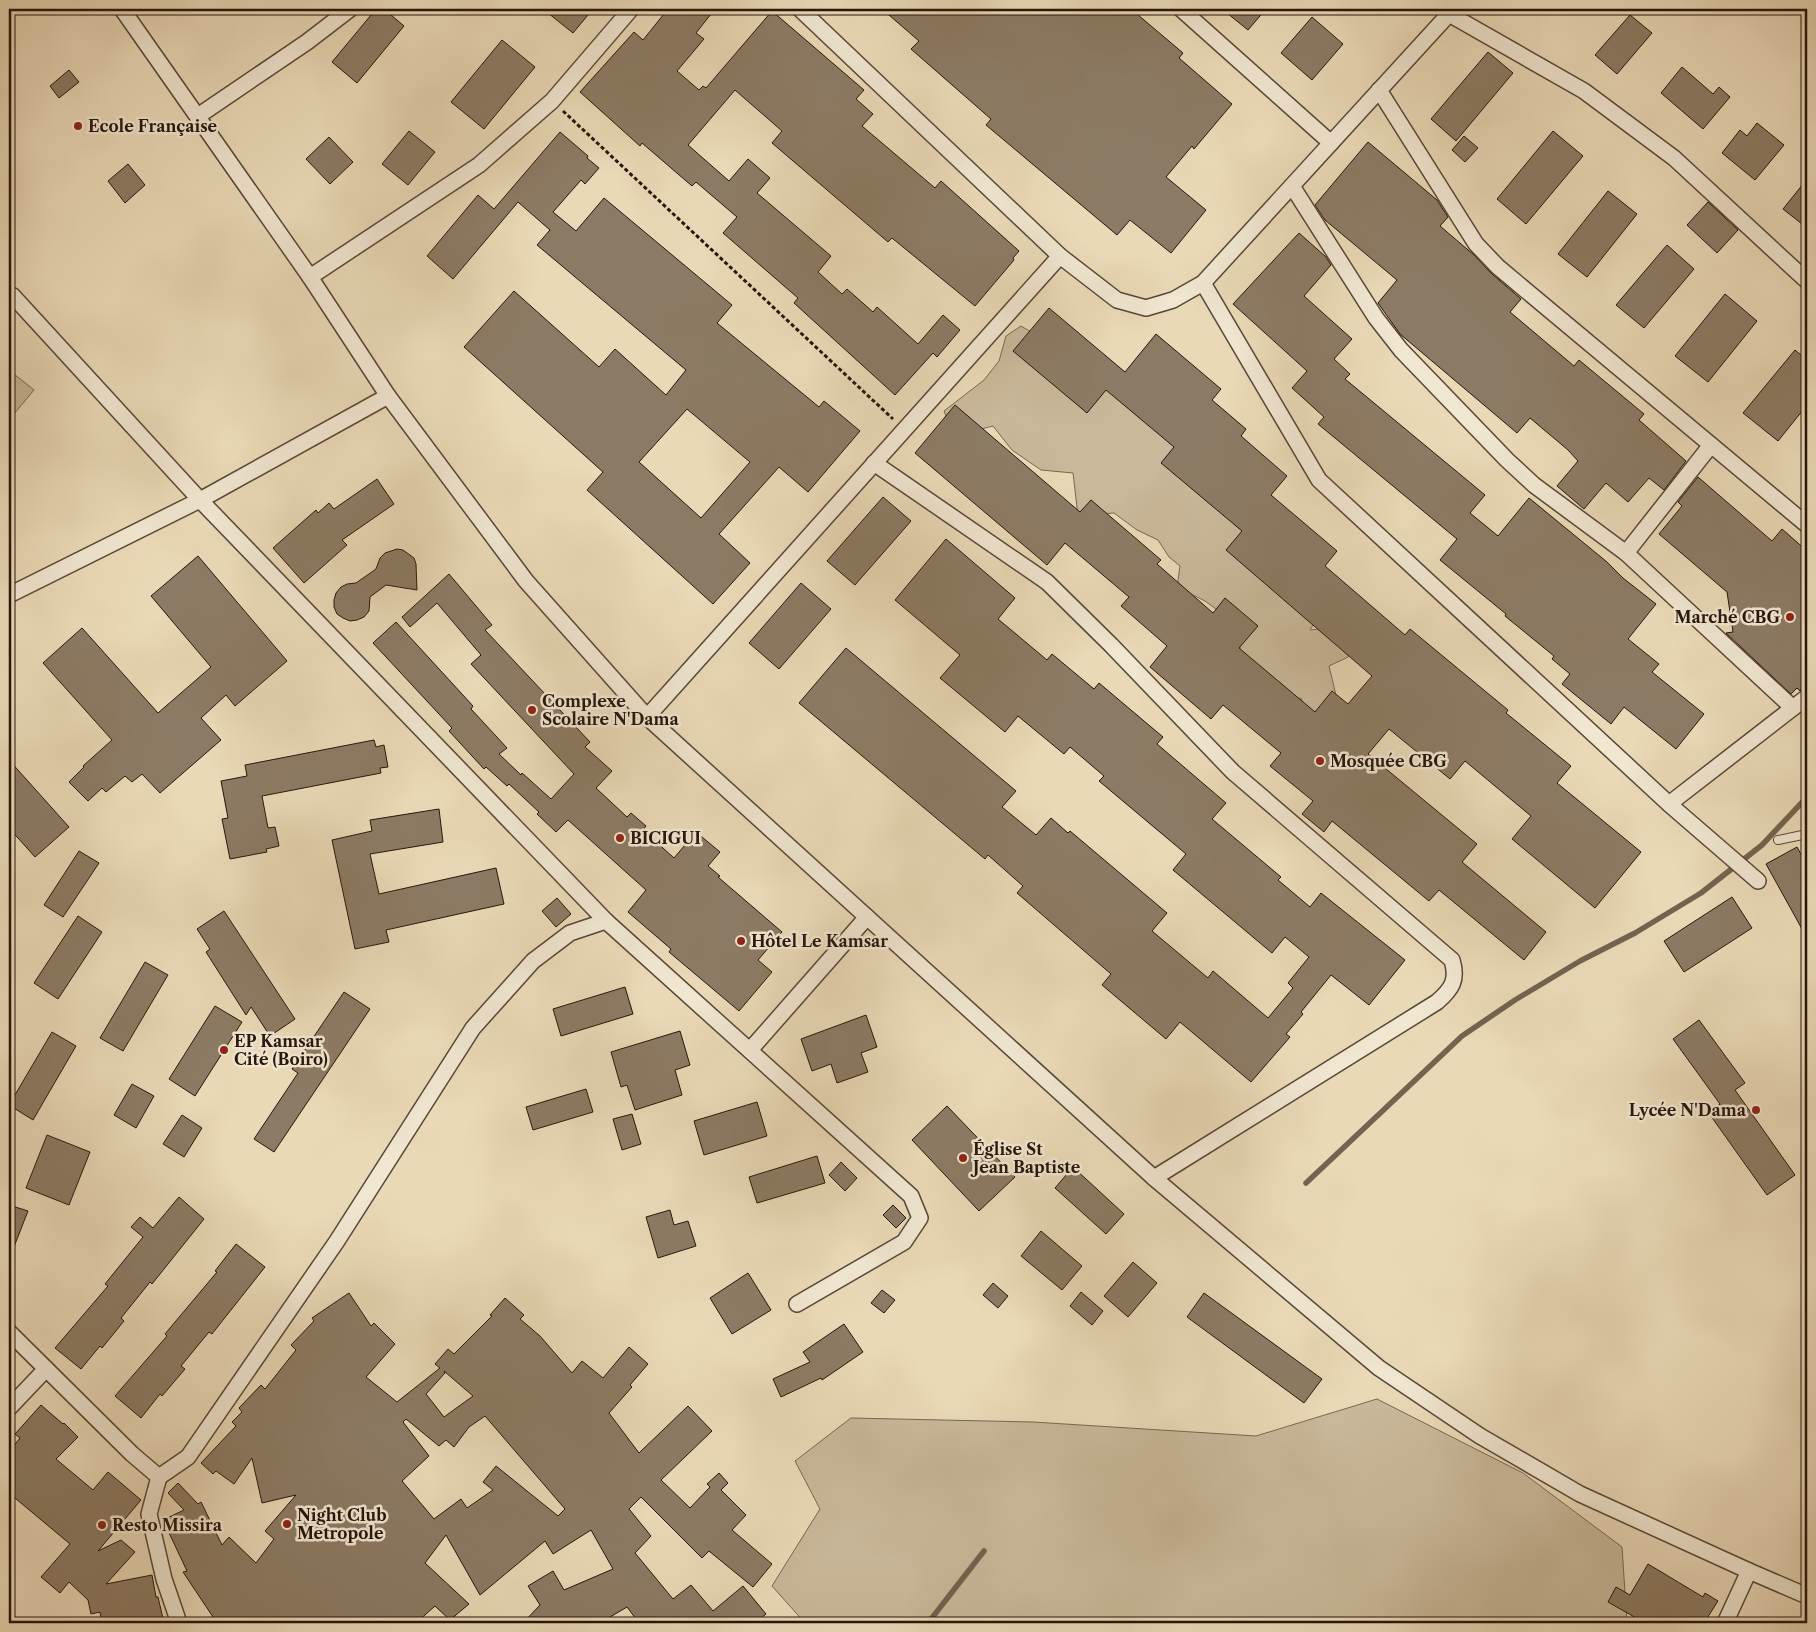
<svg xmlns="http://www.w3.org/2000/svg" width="1816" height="1632" viewBox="0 0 1816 1632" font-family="'Libre Caslon Text',serif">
  <rect width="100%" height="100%" fill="#ead9b7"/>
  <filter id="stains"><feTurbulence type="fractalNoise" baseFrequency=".004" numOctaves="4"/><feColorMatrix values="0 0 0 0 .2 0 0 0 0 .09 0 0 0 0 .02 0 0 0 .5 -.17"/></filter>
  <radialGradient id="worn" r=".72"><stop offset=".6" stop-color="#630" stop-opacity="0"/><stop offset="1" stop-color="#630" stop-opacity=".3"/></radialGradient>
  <!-- green -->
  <g fill="#c9b89a" stroke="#786752">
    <polygon points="1021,326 1080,361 1133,386 1323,610 1310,630 1336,627 1353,635 1348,657 1329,666 1339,708 1309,719 1301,698 1277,704 1241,664 1240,646 1245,630 1205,601 1177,587 1180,566 1169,557 1158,540 1137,530 1114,513 1078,516 1073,473 1041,470 1012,450 993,426 954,436 944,411 984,380 999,361 1006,336"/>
    <polygon points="9,370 34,390 9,420"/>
    <polygon points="1377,1399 1523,1473 1622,1547 1627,1623 805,1623 772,1586 820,1509 795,1461 851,1418 1033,1422 1256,1436"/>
  </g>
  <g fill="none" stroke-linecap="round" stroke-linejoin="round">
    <!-- stream -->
    <g stroke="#73634f" stroke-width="5.5">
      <polyline points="1306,1183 1462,1036 1515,1000 1580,961 1635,933 1701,893 1762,845 1807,797"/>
      <polyline points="928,1623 984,1551"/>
    </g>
  </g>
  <!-- building -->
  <g fill="#8c7b64" stroke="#26160b" fill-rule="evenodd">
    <polygon points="376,9 384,9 404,26 357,83 332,62"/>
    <polygon points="543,9 593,9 573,33"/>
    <polygon points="668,9 715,9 696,33 704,39 677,71 699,90 703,86 706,88 772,11 864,90 856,99 873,114 862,126 935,188 941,181 1019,251 1013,258 1014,260 975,306 892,238 888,242 772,143 782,131 735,90 688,145 729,181 748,159 770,178 757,193 831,256 818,272 842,294 847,289 873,312 877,307 918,344 943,315 960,330 937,357 933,353 895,395 794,303 798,298 723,233 737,217 696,182 692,186 642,143 640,146 580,92 634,32 643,40"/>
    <polygon points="882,9 1131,9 1183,53 1179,58 1232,104 1194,149 1192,146 1166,177 1206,210 1171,253 1130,220 1117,235 986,125 991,119 911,49 919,41"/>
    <polygon points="1222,9 1266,9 1248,30"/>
    <polygon points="1630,15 1652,33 1617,74 1595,55"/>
    <polygon points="1312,17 1343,44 1312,80 1281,53"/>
    <polygon points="502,40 535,67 484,129 451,102"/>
    <polygon points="1488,52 1513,73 1456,141 1431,119"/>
    <polygon points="1682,67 1713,94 1719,87 1730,97 1703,129 1661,93"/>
    <polygon points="69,70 79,82 59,98 50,86"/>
    <polygon points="1757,123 1784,145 1755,180 1722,153 1740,130 1747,136"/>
    <polygon points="409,131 435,152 408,185 382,164"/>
    <polygon points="1553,131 1583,156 1526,224 1497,199"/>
    <path d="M560,132L588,156L587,158L599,168L585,184L581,180L553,212L576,231L604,198L732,305L717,323L819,407L824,401L860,431L808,492L779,467L719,534L750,563L713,604L587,490L603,472L464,347L514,291L599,367L615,349L666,395L686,370L537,245L550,230L518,202L453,279L427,256L478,195L494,209ZM687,409L750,462L701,518L639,462Z"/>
    <polygon points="1464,136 1478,148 1465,162 1452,150"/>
    <polygon points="329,137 353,162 330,184 306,159"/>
    <polygon points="1368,142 1437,200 1448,217 1440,226 1474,255 1492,274 1521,299 1510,312 1574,366 1579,360 1644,414 1639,420 1686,461 1664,490 1649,478 1628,502 1606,483 1584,509 1557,486 1578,461 1568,450 1530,418 1517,433 1400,334 1378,303 1397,280 1325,220 1315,205"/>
    <polygon points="128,164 145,185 125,203 108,181"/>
    <polygon points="1807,179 1807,228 1783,209"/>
    <polygon points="1608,191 1637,214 1587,277 1558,254"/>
    <polygon points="1708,202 1738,230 1717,253 1687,225"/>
    <polygon points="1299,233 1326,257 1331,265 1304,296 1352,339 1334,359 1350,374 1345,379 1485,495 1470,513 1498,536 1529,498 1607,562 1623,578 1656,604 1628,639 1659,664 1652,672 1704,714 1676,749 1624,707 1611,724 1562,684 1570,674 1552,659 1554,656 1505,616 1506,614 1440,560 1457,539 1318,424 1324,417 1292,388 1307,371 1233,304"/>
    <polygon points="1667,245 1694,269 1644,328 1616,305"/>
    <polygon points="1725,294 1757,321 1708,382 1675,356"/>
    <polygon points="1049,308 1125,372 1156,334 1221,389 1212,400 1246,429 1241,436 1287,476 1271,495 1337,551 1325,566 1405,635 1410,629 1508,710 1506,713 1571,766 1557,783 1641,852 1595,908 1512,839 1531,816 1465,761 1450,779 1389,729 1368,754 1477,844 1462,862 1546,932 1524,960 1439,890 1429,901 1332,821 1324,832 1302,814 1313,801 1270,766 1281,753 1223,705 1211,719 1150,667 1167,646 1121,606 1129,597 1065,543 1047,565 915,453 955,405 1080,512 1091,500 1161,560 1157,564 1213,613 1225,598 1258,626 1239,648 1315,712 1332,691 1348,704 1372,676 1226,550 1242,531 1161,463 1174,447 1106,390 1087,413 1013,351"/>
    <polygon points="1795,350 1807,360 1807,405 1778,441 1743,413"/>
    <polygon points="1698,477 1772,541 1782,529 1807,551 1807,683 1800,691 1797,688 1791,694 1726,633 1733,632 1727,592 1659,534 1682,506 1678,502"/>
    <polygon points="377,479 394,504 342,540 347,545 304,583 273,548 316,510 318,513 329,503 334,509"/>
    <polygon points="883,497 911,521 855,585 827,561"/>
    <polygon points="946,539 1015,598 998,619 1047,660 1052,654 1094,689 1099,683 1163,737 1157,744 1226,803 1212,819 1281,877 1278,880 1310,907 1321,893 1405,960 1369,1005 1331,975 1301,1012 1303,1014 1286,1034 1290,1037 1251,1082 1180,1022 1166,1039 1102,985 1111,974 1017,893 1023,886 988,855 985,859 799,703 846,648 1016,791 1002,807 1036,835 1051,818 1068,833 1070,831 1167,913 1152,931 1208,978 1213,971 1268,1018 1293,988 1288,983 1309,957 1285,937 1272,953 1173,870 1186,854 1099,781 1104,776 1070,747 1064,754 1018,716 1005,732 940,678 960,655 895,600"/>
    <polygon points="397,549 403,550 414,558 416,564 417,590 386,585 370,597 369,611 364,617 357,620 350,621 343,618 337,614 334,607 334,600 336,593 341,587 347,584 356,583 376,569 380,558 385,553"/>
    <polygon points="198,556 287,661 235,706 226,695 201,718 221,740 160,793 142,774 132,782 125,776 106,792 102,788 88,801 69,782 84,767 83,766 112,740 43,663 82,628 158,713 211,667 151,596"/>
    <polygon points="449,574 492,625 485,630 590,742 585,747 612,771 596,788 627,817 631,813 646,826 643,830 674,858 696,832 720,852 708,866 720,876 718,877 782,932 758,960 772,972 739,1011 669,952 671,949 628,912 646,890 568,820 556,832 537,814 539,812 509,784 507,786 486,767 484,769 449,731 452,728 373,643 396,622 473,706 471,709 507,748 499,754 521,775 522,773 551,799 574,774 471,664 481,655 437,603 410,627 402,617"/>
    <polygon points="801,583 831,609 779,669 749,643"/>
    <polygon points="374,740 376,747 384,745 388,767 380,768 381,773 262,796 268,828 275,827 279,846 266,849 267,852 230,859 222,819 228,818 221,781 247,776 245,765"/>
    <polygon points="9,760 69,827 35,857 9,828"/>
    <polygon points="439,809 443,842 370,854 379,894 496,868 504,904 386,930 389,942 355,949 332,840 372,831 370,820"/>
    <polygon points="1797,847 1807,865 1807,938 1766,864"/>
    <polygon points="79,851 99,863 63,917 44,905"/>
    <polygon points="1732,897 1752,928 1684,972 1664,941"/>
    <polygon points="557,898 571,914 556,927 542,911"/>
    <polygon points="224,911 295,1019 270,1036 251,1007 246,1015 206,952 210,949 197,929"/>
    <polygon points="78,916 102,932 58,999 34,983"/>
    <polygon points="145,962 168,975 123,1051 100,1038"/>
    <polygon points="625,987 633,1014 561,1036 553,1009"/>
    <polygon points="344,992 370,1009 274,1152 254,1139 298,1073 292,1069"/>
    <polygon points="215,1006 242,1022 195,1096 169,1079"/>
    <polygon points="866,1015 877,1047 861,1053 868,1072 837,1083 831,1064 812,1071 801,1039"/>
    <polygon points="1699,1020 1745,1083 1735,1090 1795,1175 1767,1195 1708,1112 1720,1104 1673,1039"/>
    <polygon points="680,1031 690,1065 675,1070 682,1095 635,1110 627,1085 621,1087 611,1052"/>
    <polygon points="52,1032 76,1046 33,1120 9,1105"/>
    <polygon points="132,1084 154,1096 136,1128 114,1115"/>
    <polygon points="586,1089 593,1112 533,1130 526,1107"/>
    <polygon points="757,1102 767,1136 704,1155 694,1121"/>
    <polygon points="947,1106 1015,1177 979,1211 912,1140"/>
    <polygon points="632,1114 641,1144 622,1150 613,1119"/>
    <polygon points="182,1115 202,1128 184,1157 163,1144"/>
    <polygon points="47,1135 90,1152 69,1205 26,1188"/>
    <polygon points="817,1156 825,1183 757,1203 749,1177"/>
    <polygon points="841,1162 857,1178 845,1191 829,1175"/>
    <polygon points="1073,1167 1124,1214 1106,1234 1055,1188"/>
    <polygon points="179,1197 204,1219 152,1284 150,1282 121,1318 124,1321 102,1348 100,1346 81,1369 55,1348 108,1286 105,1284 143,1237 131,1227 140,1217 153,1228"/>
    <polygon points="9,1205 28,1211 10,1257 9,1257"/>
    <polygon points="893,1205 906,1218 896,1228 883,1215"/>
    <polygon points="670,1210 674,1225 688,1221 696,1246 658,1258 646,1217"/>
    <polygon points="1041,1231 1082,1266 1062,1290 1021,1256"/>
    <polygon points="236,1244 265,1267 212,1334 209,1332 181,1366 185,1369 162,1396 160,1394 141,1418 115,1396 167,1336 165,1334 217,1272 215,1271"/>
    <polygon points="1133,1262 1157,1283 1128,1317 1104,1296"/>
    <polygon points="748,1273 771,1310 732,1334 710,1298"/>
    <polygon points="993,1283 1008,1296 998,1308 983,1295"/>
    <polygon points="882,1290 895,1300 884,1313 871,1303"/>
    <polygon points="1081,1292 1103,1311 1092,1325 1070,1306"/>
    <path d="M349,1293L371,1326L374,1323L395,1344L366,1377L397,1402L440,1368L435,1364L448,1349L454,1354L492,1316L490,1315L505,1298L524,1315L520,1319L540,1336L572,1373L582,1361L603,1378L629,1347L648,1364L630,1385L632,1387L609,1413L639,1453L688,1406L712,1431L661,1480L690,1508L710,1487L707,1484L719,1473L728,1483L721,1490L746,1515L732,1530L772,1564L753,1587L709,1551L702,1558L641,1497L629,1509L651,1536L635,1553L673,1599L691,1585L713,1611L743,1586L766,1614L755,1623H717L712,1617L704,1623H639L627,1607L600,1623H523L540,1605L528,1586L553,1571L564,1590L613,1569L591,1530L553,1554L545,1541L480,1595L446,1535L425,1563L469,1604L450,1620L435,1606L416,1623H217L183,1572L187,1571L163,1520L184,1510L168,1493L178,1483L198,1504L201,1502L222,1545L229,1537L256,1563L274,1539L265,1531L296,1495L262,1503L252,1458L234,1484L216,1471L213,1474L201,1463L236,1426L232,1422L242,1412L239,1408L261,1385L265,1389L296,1350L291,1345L314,1321L312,1318ZM444,1371L473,1396L444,1417L426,1394L445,1373ZM485,1416L565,1509L558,1516L496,1466L483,1482L493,1490L467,1508L461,1499L434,1519L402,1481L429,1456L403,1422L406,1419L439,1446L446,1440L454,1447L469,1427Z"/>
    <polygon points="1204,1293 1322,1379 1304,1403 1187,1317"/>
    <polygon points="844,1324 863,1352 822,1380 821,1378 781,1397 773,1379 810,1362 803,1352"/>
    <polygon points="41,1405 63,1424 64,1423 78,1437 56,1459 93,1490 108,1472 141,1500 98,1551 121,1540 135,1552 106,1584 152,1575 156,1597 158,1597 164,1623 102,1623 100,1612 91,1614 88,1600 69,1582 60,1593 41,1577 70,1544 9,1493 9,1452 20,1438 15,1434"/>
    <polygon points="1648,1564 1703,1597 1705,1593 1718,1601 1704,1623 1645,1623 1608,1602 1616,1587 1630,1595"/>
  </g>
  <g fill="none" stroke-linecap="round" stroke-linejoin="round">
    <defs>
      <g id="lane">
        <polyline points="1534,9 1536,10 1547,9"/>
        <polyline points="1778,840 1807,834"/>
      </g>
      <g id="street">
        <polyline points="122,9 310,277 388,396 526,581 647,717 1154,1178 1379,1368 1480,1436 1580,1494 1749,1571 1807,1596"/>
        <polyline points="800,9 1060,256 1117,300 1146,308 1173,300 1203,283 1449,14 1451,9"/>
        <polyline points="1181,9 1331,143"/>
        <polyline points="1449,14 1584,91 1674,158 1807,281"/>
        <polyline points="1379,90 1476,244 1498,267 1807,525"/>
        <polyline points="198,116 307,42 350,9"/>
        <polyline points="1292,186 1376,318 1401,350 1507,460 1534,485 1626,553 1793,708"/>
        <polyline points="310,277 479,165 552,101 631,9"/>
        <polyline points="1203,283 1319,480 1669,804 1758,881"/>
        <polyline points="9,294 13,296 200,500 606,921 911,1196 920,1218 904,1242 797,1304"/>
        <path d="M874,463L1047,582L1111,645L1233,772L1452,960C1458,980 1452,989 1437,1002L1154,1178"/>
        <polyline points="1626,553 1711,445"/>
        <polyline points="9,595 200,500 388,396"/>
        <polyline points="647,717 1060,256"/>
        <polyline points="1669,804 1807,697"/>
        <polyline points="750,1050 867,917"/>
        <polyline points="9,1332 132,1454 159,1477 188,1457 337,1241 473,1028 533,961 570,933 606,921"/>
        <polyline points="9,1408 46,1369"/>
        <polyline points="159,1477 149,1514 164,1579 179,1623"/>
        <polyline points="1725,1623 1749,1571"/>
      </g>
    </defs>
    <!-- lane casing -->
    <use href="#lane" stroke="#574736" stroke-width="10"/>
    <!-- street casing -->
    <use href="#street" stroke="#574736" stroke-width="18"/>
    <!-- path -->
    <polyline stroke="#26160b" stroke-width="3" stroke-dasharray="4 2.5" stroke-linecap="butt" points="563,111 893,419"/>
    <!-- lane -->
    <use href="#lane" stroke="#f1e6d0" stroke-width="8"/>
    <!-- street -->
    <use href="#street" stroke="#f1e6d0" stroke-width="15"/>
  </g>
  <!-- markers -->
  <g fill="#8f2418" stroke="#f1e6d0" stroke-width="2">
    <circle cx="78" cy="126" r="5"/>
    <circle cx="1790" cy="617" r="5"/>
    <circle cx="532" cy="710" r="5"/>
    <circle cx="1320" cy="761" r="5"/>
    <circle cx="620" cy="838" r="5"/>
    <circle cx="741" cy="941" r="5"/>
    <circle cx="224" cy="1050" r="5"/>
    <circle cx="1756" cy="1110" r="5"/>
    <circle cx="963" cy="1158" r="5"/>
    <circle cx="287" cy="1524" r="5"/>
    <circle cx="102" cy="1525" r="5"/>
  </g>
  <g text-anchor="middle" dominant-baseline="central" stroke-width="5" stroke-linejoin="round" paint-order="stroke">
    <!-- poi labels -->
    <g font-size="16" font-weight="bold" fill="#26160b" stroke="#f1e6d0" text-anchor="start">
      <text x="88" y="126">Ecole Française</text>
      <text x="1780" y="617" text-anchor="end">Marché CBG</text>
      <text x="542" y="701">Complexe<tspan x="542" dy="18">Scolaire N'Dama</tspan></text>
      <text x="1330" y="761">Mosquée CBG</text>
      <text x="630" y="838">BICIGUI</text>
      <text x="751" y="941">Hôtel Le Kamsar</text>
      <text x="234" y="1041">EP Kamsar<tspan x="234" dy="18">Cité (Boiro)</tspan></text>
      <text x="1746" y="1110" text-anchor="end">Lycée N'Dama</text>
      <text x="973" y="1149">Église St<tspan x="973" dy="18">Jean Baptiste</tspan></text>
      <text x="297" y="1515">Night Club<tspan x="297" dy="18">Metropole</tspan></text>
      <text x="112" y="1525">Resto Missira</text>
    </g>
  </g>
  <!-- margin -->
  <rect width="1816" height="1632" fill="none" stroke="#ead9b7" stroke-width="30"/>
  <rect x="10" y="10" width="1796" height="1612" fill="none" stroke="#26160b" stroke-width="2.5"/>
  <rect x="15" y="15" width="1786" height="1602" fill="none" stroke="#26160b"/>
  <rect width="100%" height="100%" filter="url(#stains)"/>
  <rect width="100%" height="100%" fill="url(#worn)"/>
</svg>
